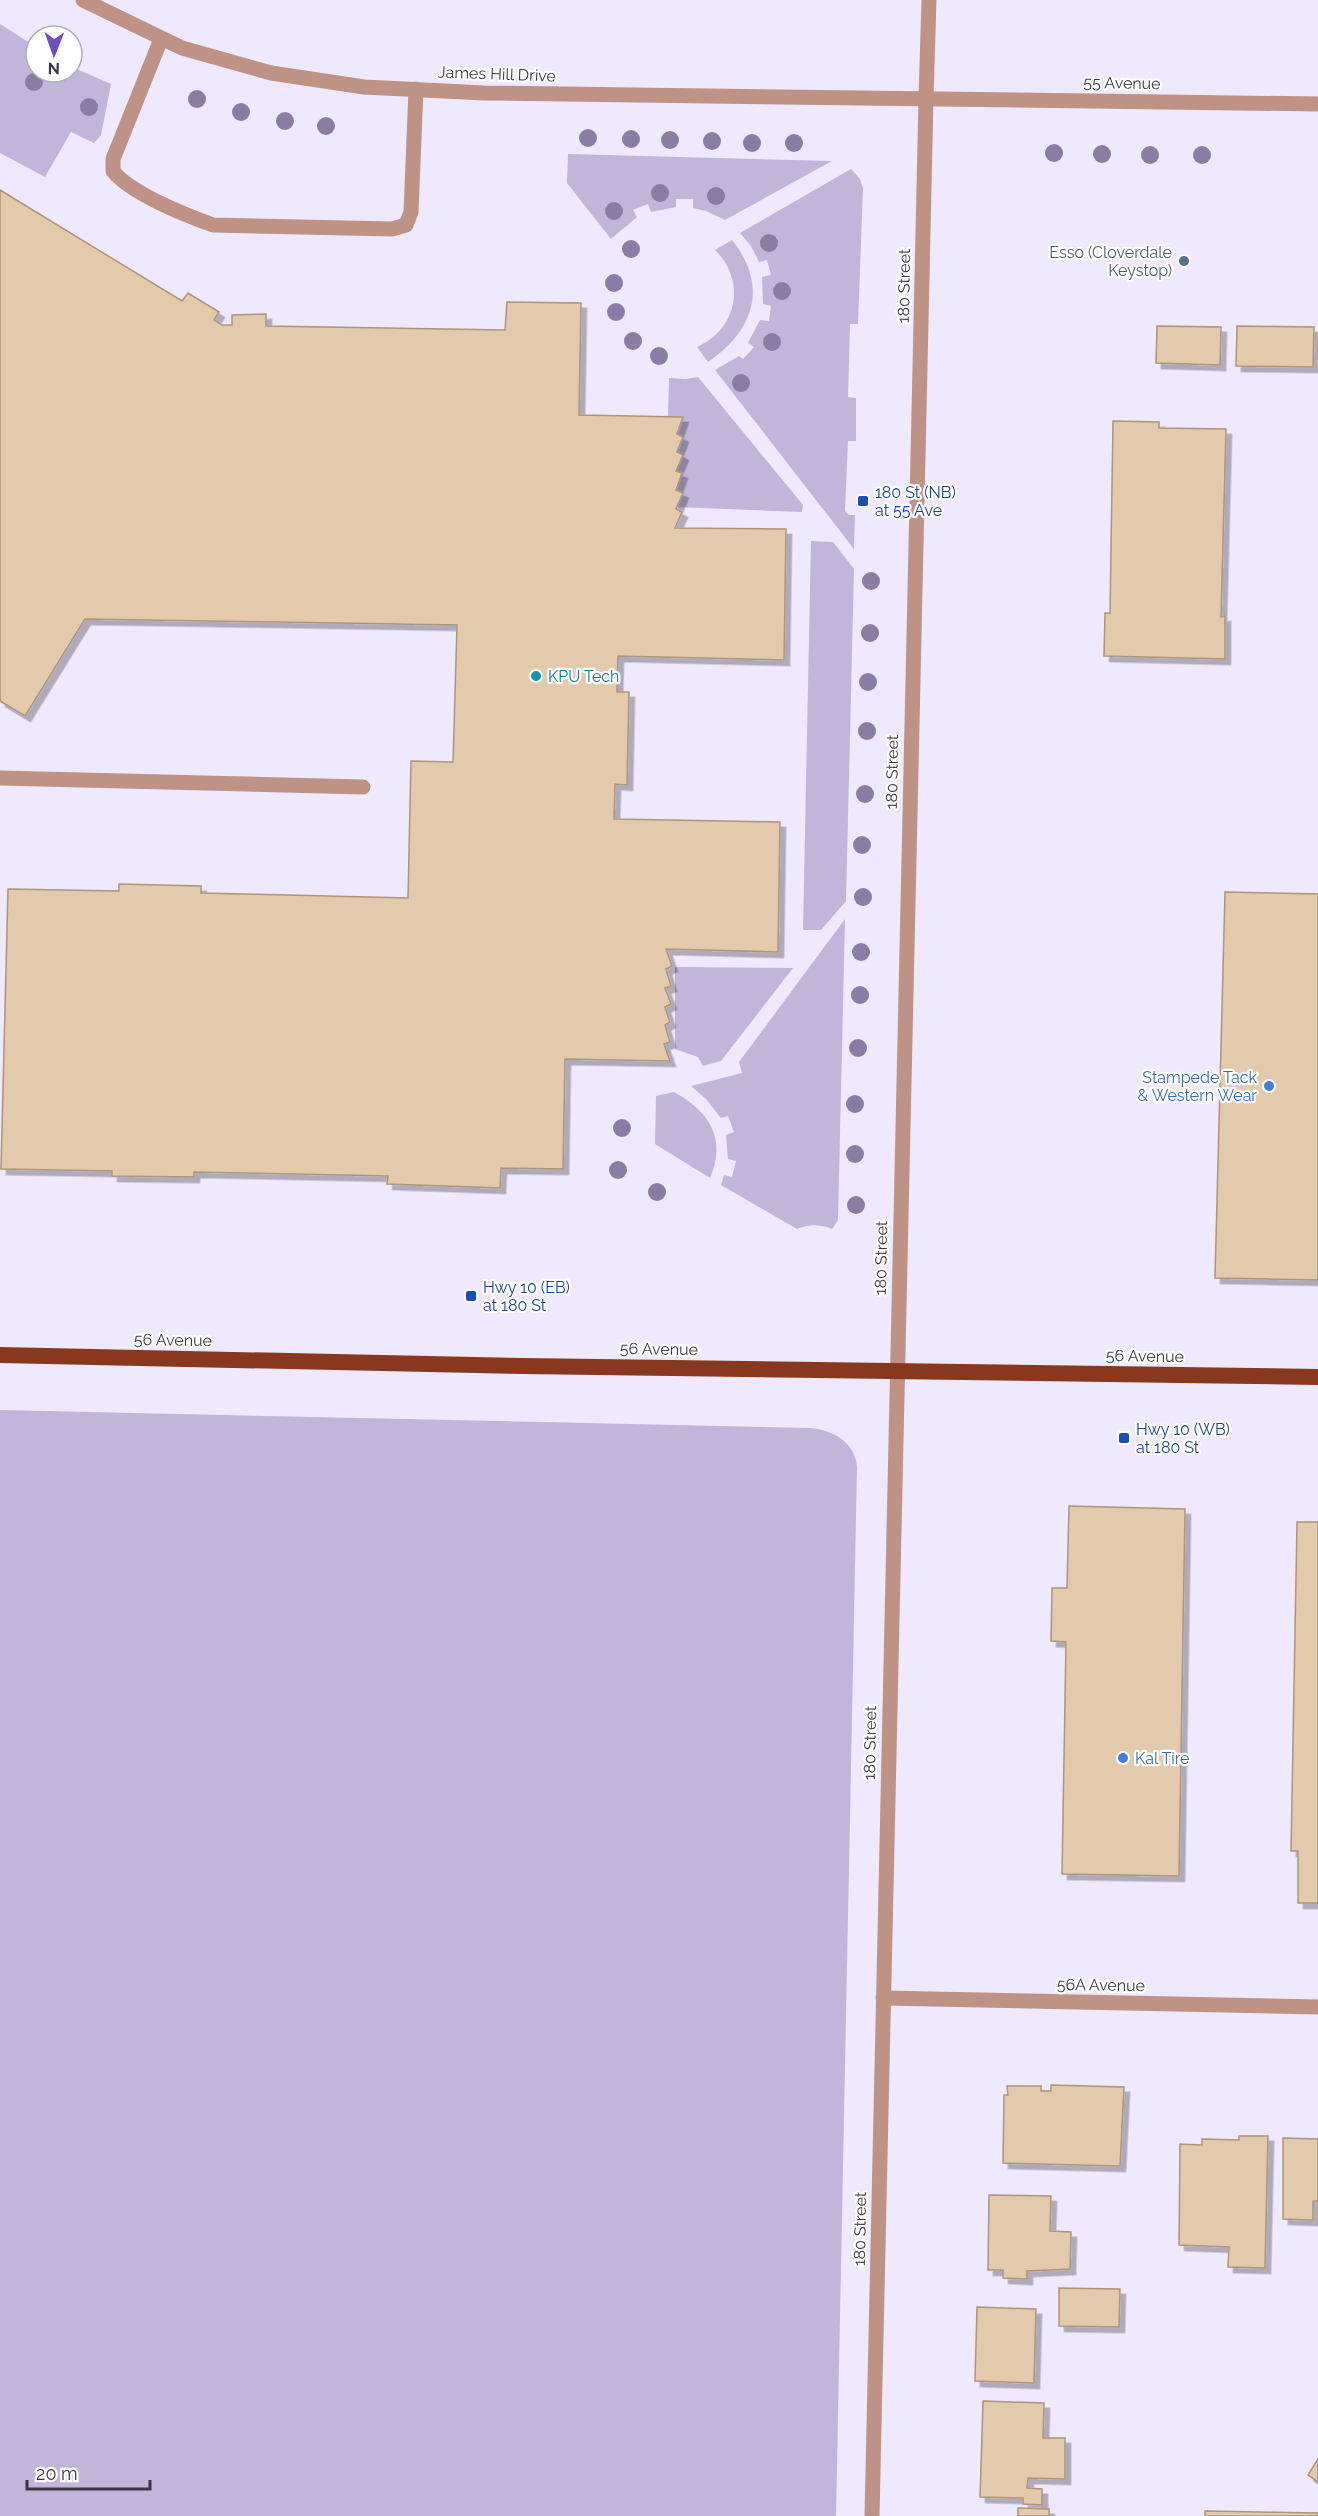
<svg xmlns="http://www.w3.org/2000/svg" width="1318" height="2516" viewBox="0 0 1318 2516" font-family="Raleway,sans-serif">
  <defs>
    <filter id="shadow"><feDropShadow dx="5.5" dy="5.5" stdDeviation="0" flood-color="#0004"/></filter>
  </defs>
  <rect width="100%" height="100%" fill="#eee9fe"/>
  <!-- green -->
  <g fill="#c0b6d9">
    <polygon points="0,24 36,47 36,72 72,72 72,67 111,84 101,135 94,143 71,132 45,177 0,153"/>
    <polygon points="568,154 832,161 725,220 706,211 693,208 693,199 676,199 676,207 651,212 648,204 633,210 637,217 611,239 567,183"/>
    <polygon points="851,169 860,179 863,188 858,324 850,324 848,397 856,398 856,441 848,441 845,511 849,515 855,515 854,549 715,370 739,356 743,359 754,347 748,343 760,320 769,321 771,306 763,304 762,277 771,275 767,260 759,262 751,246 740,233"/>
    <path d="M732,240C769,286 754,331 708,362L697,347C737,330 747,281 715,250Z"/>
    <polygon points="698,377 803,505 802,512 676,507 676,490 682,473 676,471 677,452 683,437 677,434 683,417 668,416 669,378 686,379"/>
    <polygon points="811,541 833,542 854,569 846,901 821,930 803,930"/>
    <path d="M845,919L838,1220L832,1229C819,1224 810,1224 797,1229L721,1185L724,1175L732,1177L736,1161L728,1159L726,1135L734,1132L728,1116L721,1118L706,1099L691,1086L742,1073L739,1062Z"/>
    <polygon points="675,967 793,968 721,1061 703,1066 698,1057 675,1049"/>
    <path d="M674,1092C709,1111 727,1139 710,1178L655,1144L656,1096Z"/>
    <path d="M0,1410L810,1428C833,1430 855,1442 857,1467L836,2516H0Z"/>
  </g>
  <!-- building -->
  <g fill="#e3caac" stroke="#ad9579" stroke-width="1.5" filter="url(#shadow)">
    <polygon points="0,190 182,301 188,293 219,312 214,320 222,325 232,325 232,315 266,314 266,326 505,330 507,302 581,303 579,415 683,417 677,434 683,437 677,452 683,455 676,471 682,473 676,490 683,493 676,509 682,512 675,528 786,529 784,660 618,656 617,692 629,692 627,785 615,784 614,819 780,822 778,952 666,949 672,966 666,969 671,986 665,988 671,1004 665,1007 670,1022 665,1025 670,1042 664,1044 670,1061 565,1059 563,1169 501,1168 500,1188 387,1184 388,1176 194,1172 194,1177 112,1176 112,1171 1,1169 8,889 119,891 119,884 201,886 201,893 408,898 411,761 453,762 457,625 85,619 25,716 0,701"/>
    <polygon points="1157,326 1221,327 1220,365 1156,363"/>
    <polygon points="1237,326 1314,327 1313,367 1236,366"/>
    <polygon points="1113,421 1159,422 1159,428 1226,429 1221,617 1225,616 1225,659 1104,656 1105,613 1110,613"/>
    <polygon points="1225,892 1318,894 1318,1280 1215,1278"/>
    <polygon points="1069,1506 1185,1509 1179,1876 1062,1874 1066,1642 1051,1641 1052,1588 1067,1588"/>
    <polygon points="1297,1522 1318,1522 1318,1903 1298,1903 1298,1851 1291,1851"/>
    <polygon points="1051,2085 1124,2087 1120,2166 1003,2163 1004,2095 1008,2095 1007,2086 1041,2086 1041,2091 1051,2091"/>
    <polygon points="1239,2136 1268,2136 1265,2268 1228,2267 1229,2247 1179,2245 1180,2144 1202,2145 1202,2139 1239,2140"/>
    <polygon points="1283,2138 1318,2139 1318,2201 1313,2201 1313,2220 1283,2219"/>
    <polygon points="989,2195 1051,2196 1050,2231 1071,2232 1070,2269 1027,2271 1027,2279 1003,2278 1003,2270 988,2270"/>
    <polygon points="1059,2288 1120,2289 1119,2327 1059,2326"/>
    <polygon points="977,2307 1036,2309 1034,2383 975,2381"/>
    <polygon points="983,2401 1044,2403 1043,2438 1065,2438 1065,2479 1028,2478 1027,2488 1042,2489 1042,2505 1023,2504 1023,2498 980,2497"/>
    <polygon points="1318,2459 1318,2482 1308,2475"/>
    <polygon points="1018,2508 1049,2509 1049,2516 1018,2516"/>
    <polygon points="1205,2511 1318,2513 1318,2516 1205,2516"/>
  </g>
  <g fill="none" stroke-linecap="round" stroke-linejoin="round">
    <!-- service -->
    <g stroke="#be9386" stroke-width="15">
      <path d="M161,39L113,159V171C130,193 185,215 213,225L392,229L406,225L411,212L416,89"/>
      <polyline points="0,778 363,787"/>
    </g>
    <!-- minor -->
    <g stroke="#be9386" stroke-width="15">
      <polyline points="83,0 182,48 271,73 364,87 484,93 1318,104"/>
      <polyline points="926,98 929,0"/>
      <polyline points="883,1998 1318,2007"/>
    </g>
    <!-- tertiary -->
    <polyline stroke="#be9386" stroke-width="15" points="872,2516 926,98"/>
    <!-- trunk -->
    <polyline stroke="#87381e" stroke-width="16" points="0,1355 523,1366 1318,1377"/>
  </g>
  <!-- trees -->
  <g fill="#8a7da4">
    <circle cx="34" cy="82" r="9"/>
    <circle cx="197" cy="99" r="9"/>
    <circle cx="89" cy="107" r="9"/>
    <circle cx="241" cy="112" r="9"/>
    <circle cx="285" cy="121" r="9"/>
    <circle cx="326" cy="126" r="9"/>
    <circle cx="588" cy="138" r="9"/>
    <circle cx="631" cy="139" r="9"/>
    <circle cx="670" cy="140" r="9"/>
    <circle cx="712" cy="141" r="9"/>
    <circle cx="752" cy="143" r="9"/>
    <circle cx="794" cy="143" r="9"/>
    <circle cx="1054" cy="153" r="9"/>
    <circle cx="1102" cy="154" r="9"/>
    <circle cx="1150" cy="155" r="9"/>
    <circle cx="1202" cy="155" r="9"/>
    <circle cx="660" cy="193" r="9"/>
    <circle cx="716" cy="196" r="9"/>
    <circle cx="614" cy="211" r="9"/>
    <circle cx="769" cy="243" r="9"/>
    <circle cx="631" cy="249" r="9"/>
    <circle cx="614" cy="283" r="9"/>
    <circle cx="782" cy="291" r="9"/>
    <circle cx="616" cy="312" r="9"/>
    <circle cx="633" cy="341" r="9"/>
    <circle cx="772" cy="342" r="9"/>
    <circle cx="659" cy="356" r="9"/>
    <circle cx="741" cy="383" r="9"/>
    <circle cx="871" cy="581" r="9"/>
    <circle cx="870" cy="633" r="9"/>
    <circle cx="868" cy="682" r="9"/>
    <circle cx="867" cy="731" r="9"/>
    <circle cx="865" cy="794" r="9"/>
    <circle cx="862" cy="845" r="9"/>
    <circle cx="863" cy="897" r="9"/>
    <circle cx="861" cy="952" r="9"/>
    <circle cx="860" cy="995" r="9"/>
    <circle cx="858" cy="1048" r="9"/>
    <circle cx="855" cy="1104" r="9"/>
    <circle cx="622" cy="1128" r="9"/>
    <circle cx="855" cy="1154" r="9"/>
    <circle cx="618" cy="1170" r="9"/>
    <circle cx="657" cy="1192" r="9"/>
    <circle cx="856" cy="1205" r="9"/>
  </g>
  <!-- markers -->
  <circle fill="#5c6f8a" stroke="#fff" stroke-width="2" cx="1184" cy="261" r="6"/>
  <g fill="#1a4fb4" stroke="#fff" stroke-width="2">
    <rect x="857" y="495" width="12" height="12" rx="3"/>
    <rect x="465" y="1290" width="12" height="12" rx="3"/>
    <rect x="1118" y="1432" width="12" height="12" rx="3"/>
  </g>
  <circle fill="#0f9aa8" stroke="#fff" stroke-width="2" cx="536" cy="676" r="6"/>
  <g fill="#3f7fe0" stroke="#fff" stroke-width="2">
    <circle cx="1269" cy="1086" r="6"/>
    <circle cx="1123" cy="1758" r="6"/>
  </g>
  <g text-anchor="middle" dominant-baseline="central" stroke-width="4.5" stroke-linejoin="round" paint-order="stroke">
    <!-- street labels -->
    <g font-size="16" fill="#3a3644" stroke="#fff">
      <text transform="translate(497 74) rotate(2)">James Hill Drive</text>
      <text transform="translate(1122 83) rotate(1)">55 Avenue</text>
      <text transform="translate(904 286) rotate(-89)">180 Street</text>
      <text transform="translate(892 772) rotate(-89)">180 Street</text>
      <text transform="translate(881 1258) rotate(-89)">180 Street</text>
      <text transform="translate(173 1340) rotate(1)">56 Avenue</text>
      <text transform="translate(659 1349) rotate(1)">56 Avenue</text>
      <text transform="translate(1145 1356) rotate(1)">56 Avenue</text>
      <text transform="translate(870 1743) rotate(-89)">180 Street</text>
      <text transform="translate(1101 1985) rotate(1)">56A Avenue</text>
      <text transform="translate(860 2229) rotate(-89)">180 Street</text>
    </g>
    <!-- service labels -->
    <g font-size="16" fill="#4e5e75" stroke="#fff" text-anchor="end">
      <text x="1172" y="252">Esso (Cloverdale<tspan x="1172" dy="18">Keystop)</tspan></text>
    </g>
    <!-- transit labels -->
    <g font-size="16" fill="#164399" stroke="#fff" text-anchor="start">
      <text x="875" y="492">180 St (NB)<tspan x="875" dy="18">at 55 Ave</tspan></text>
      <text x="483" y="1287">Hwy 10 (EB)<tspan x="483" dy="18">at 180 St</tspan></text>
      <text x="1136" y="1429">Hwy 10 (WB)<tspan x="1136" dy="18">at 180 St</tspan></text>
    </g>
    <!-- culture labels -->
    <g font-size="16" fill="#0d838f" stroke="#fff" text-anchor="start">
      <text x="548" y="676">KPU Tech</text>
    </g>
    <!-- shop labels -->
    <g font-size="16" fill="#366cbe" stroke="#fff" text-anchor="end">
      <text x="1257" y="1077">Stampede Tack<tspan x="1257" dy="18">&amp; Western Wear</tspan></text>
      <text x="1135" y="1758" text-anchor="start">Kal Tire</text>
    </g>
  </g>
  <!-- north arrow -->
  <g transform="translate(54 54) rotate(181)"><circle r="28" fill="#ffffff" stroke="#b0afb4" stroke-width="1.5"/>
  <path d="M0-4.5L10 22L0 15L-10 22Z" fill="#704dc6"/>
  <text y="-9" font-size="16" font-weight="bold" text-anchor="middle" fill="#3a3644">N</text>
  </g>
  <!-- scale -->
  <path d="M27 2480v9h123v-9" fill="none" stroke="#3a3644" stroke-width="3"/>
  <text x="36" y="2480" font-size="18" fill="#3a3644" stroke="#ffffff" stroke-width="4.5" paint-order="stroke">20 m</text>
</svg>
